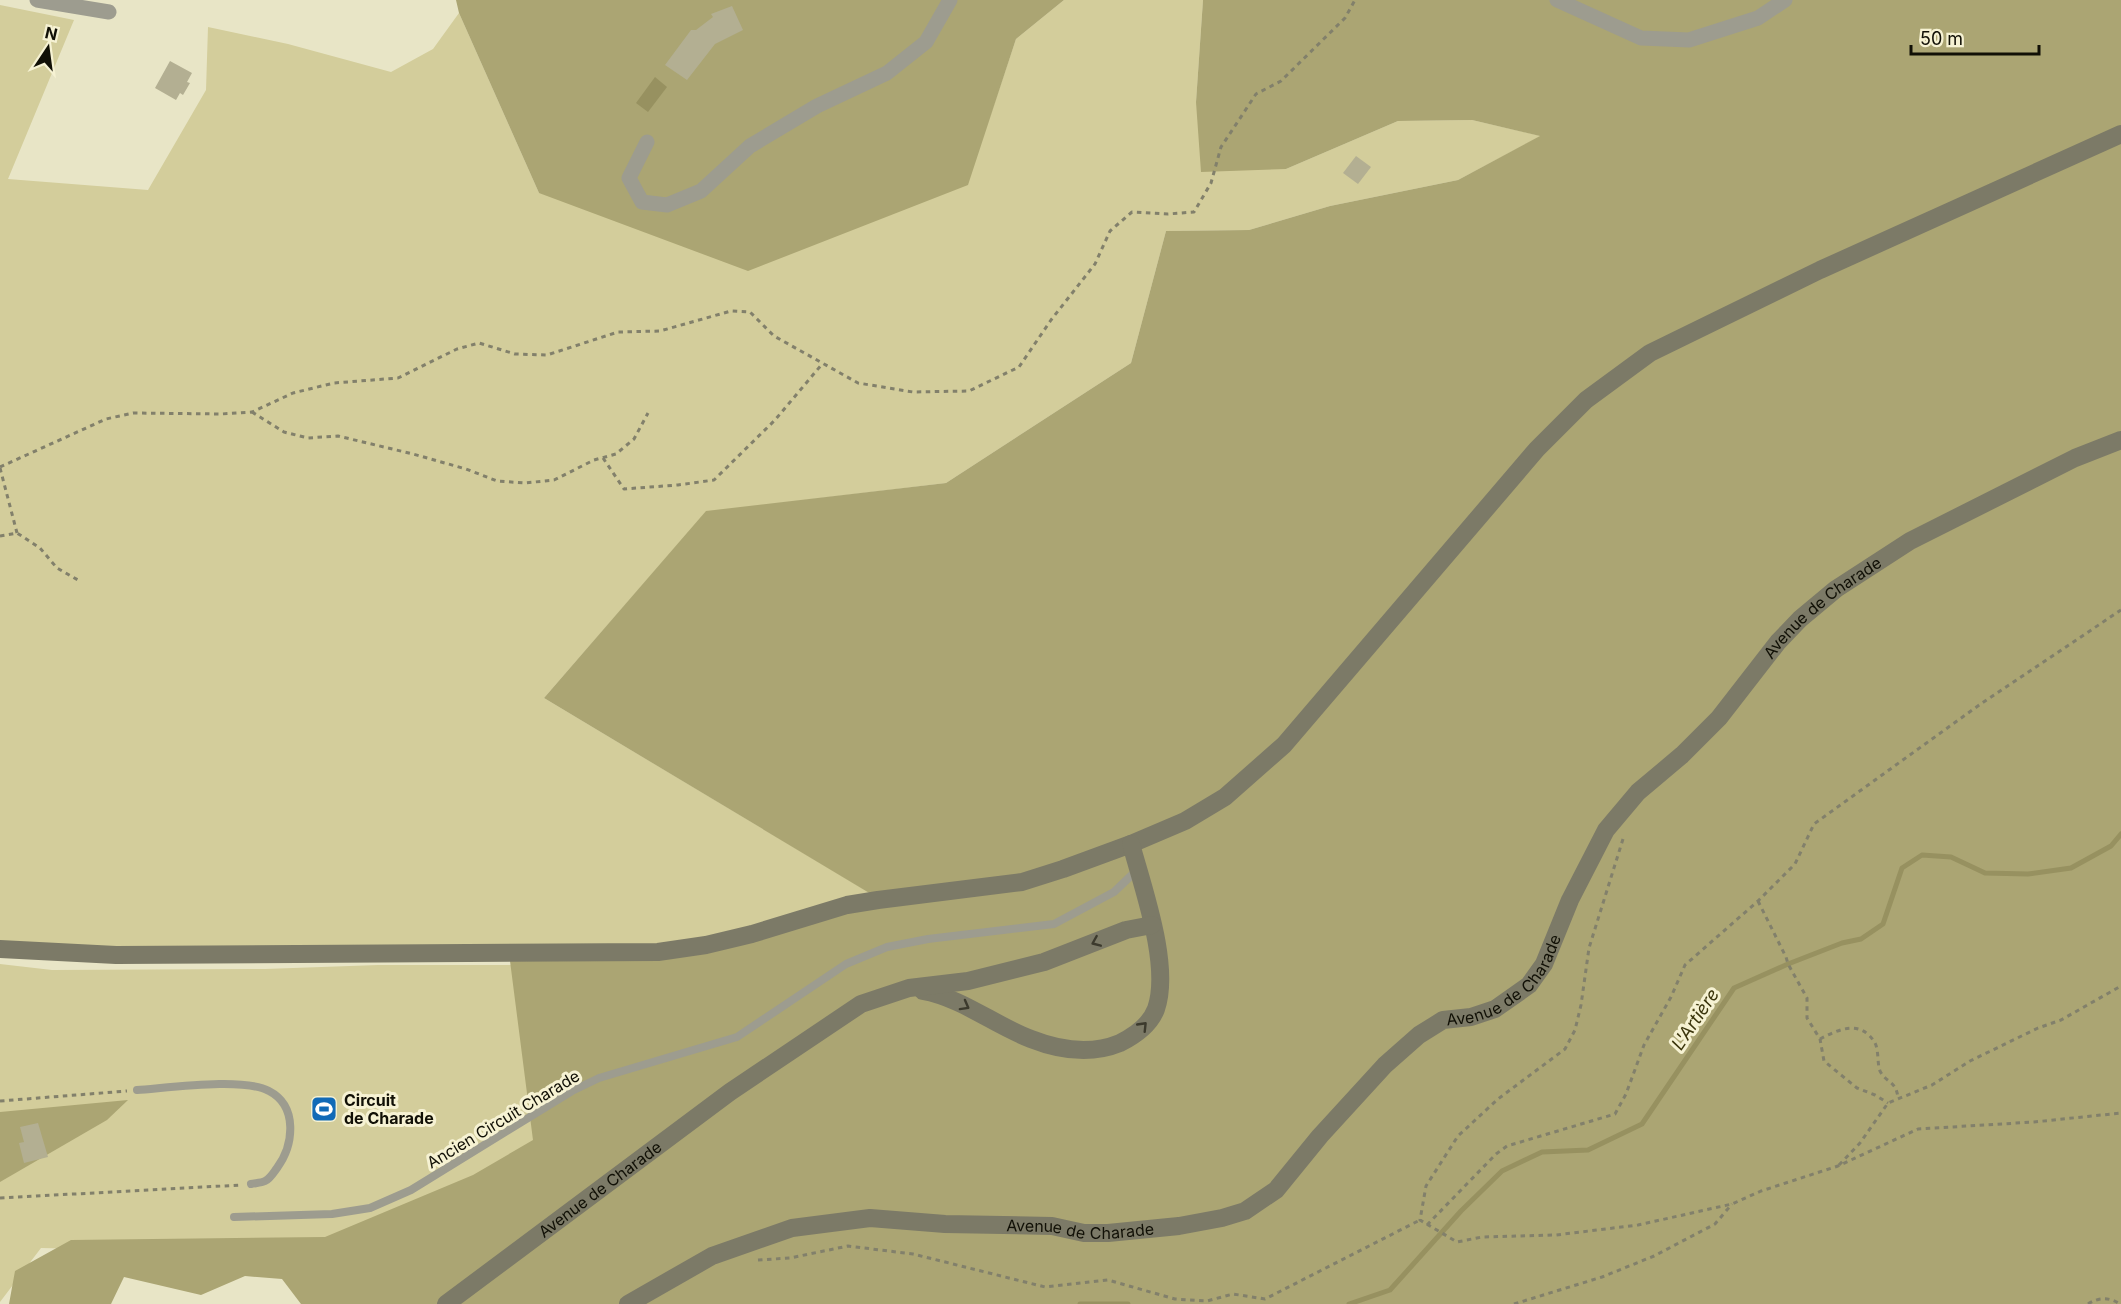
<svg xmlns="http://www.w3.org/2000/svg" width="2121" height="1304" viewBox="0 0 2121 1304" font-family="Inter,sans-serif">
  <rect width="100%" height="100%" fill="#e8e5c6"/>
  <!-- green -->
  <g fill="#d3cd9b">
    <polygon points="1064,0 1203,0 1196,102 1286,169 1398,121 1472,120 1541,136 1458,180 1330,206 1249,230 1166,231 1131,363 946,483 706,512 544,698 887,903 670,950 0,949 0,5 74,20 8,179 148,190 206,90 208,27 288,44 391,72 433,49 459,13 539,193 967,185 1016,39"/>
    <polygon points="0,964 52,970 265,969 378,965 614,965 799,1019 319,1254 41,1248 0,1302"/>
  </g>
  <!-- forest -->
  <g fill="#aba573">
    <polygon points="456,0 1064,0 1016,39 968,185 748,271 539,193 459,13"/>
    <polygon points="1203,0 2121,0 2121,1304 301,1304 282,1279 245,1276 201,1295 124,1277 111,1304 9,1304 15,1271 71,1240 325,1237 473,1175 533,1140 510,961 696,954 886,903 544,698 706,511 946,483 1131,363 1166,231 1249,230 1330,206 1458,180 1540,136 1472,120 1398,121 1286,169 1201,172 1196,102"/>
    <polygon points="128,1100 107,1120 0,1182 0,1112"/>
  </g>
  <!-- water -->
  <polygon fill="#979160" points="655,77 667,87 648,112 636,103"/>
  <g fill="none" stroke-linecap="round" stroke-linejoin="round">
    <!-- stream -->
    <g stroke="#979160" stroke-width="5">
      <polyline points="1080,1304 1128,1304"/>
      <polyline points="1349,1304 1390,1290 1461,1211 1502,1171 1542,1152 1588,1150 1642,1124 1734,988 1788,964 1842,943 1861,939 1883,924 1902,868 1922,855 1951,857 1985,873 2028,874 2071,868 2111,846 2121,834"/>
    </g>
  </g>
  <!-- building -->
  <g fill="#b3af92">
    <polygon points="732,6 743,30 715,44 687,80 665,65 691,30 696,30 713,17 711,14"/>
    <polygon points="170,61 192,73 187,82 190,83 183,95 180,93 176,100 155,88"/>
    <polygon points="1356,156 1371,167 1358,184 1343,173"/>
    <polygon points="38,1123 48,1157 24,1163 19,1143 24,1142 20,1127"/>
  </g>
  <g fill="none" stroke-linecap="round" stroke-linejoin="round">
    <!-- path -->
    <g stroke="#82806b" stroke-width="3" stroke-dasharray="4.5 4.5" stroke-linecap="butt">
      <polyline points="252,412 284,432 308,438 338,436 413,454 466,469 497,481 525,483 554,480 594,460 616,454 634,439 648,413"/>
      <polyline points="603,458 624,489 678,485 714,480 775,420 823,363"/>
      <polyline points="0,467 106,419 133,413 221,414 252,412 293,393 334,383 398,378 457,349 479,343 515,354 547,355 618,332 660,331 731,311 750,312 774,336 858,383 913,392 969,391 1019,367 1051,320 1095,264 1110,231 1132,212 1168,214 1194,212 1211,183 1221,147 1256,94 1281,81 1345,18 1355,0"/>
      <polyline points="0,468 17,533"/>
      <polyline points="0,536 17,533 40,548 57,568 78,580"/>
      <polyline points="1623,839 1589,948 1581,1005 1575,1030 1565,1049 1498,1099 1458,1136 1426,1186 1420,1220 1457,1242 1482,1237 1556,1235 1638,1225 1732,1204 1761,1191 1838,1166 1918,1129 2034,1122 2121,1113"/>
      <polyline points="1758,901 1786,957 1788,964 1807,998 1807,1018 1820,1039 1824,1061 1857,1088 1875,1095 1888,1103"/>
      <path d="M1820,1039C1839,1029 1861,1019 1875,1043C1879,1051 1877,1063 1880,1071C1887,1084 1896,1080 1898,1098"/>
      <polyline points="0,1101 127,1091"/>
      <polyline points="1839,1165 1860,1143 1888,1103 1932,1085 1970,1061 2038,1028 2061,1020 2121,986"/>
      <polyline points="0,1198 241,1185"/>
      <polyline points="1427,1225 1496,1154 1507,1146 1615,1114 1626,1094 1644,1045 1671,997 1685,965 1758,901 1795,864 1814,824 1982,703 2121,610"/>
      <polyline points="758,1260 790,1258 848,1246 913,1254 1045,1287 1108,1280 1175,1299 1207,1301 1233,1294 1265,1299 1420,1220"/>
      <polyline points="1514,1304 1602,1277 1654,1256 1715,1224 1732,1204"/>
      <path d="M2088,1304C2099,1297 2109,1297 2120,1304"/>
    </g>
    <!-- lane -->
    <g stroke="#9d9c8f" stroke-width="8">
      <path d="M137,1090C167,1088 244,1077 269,1091C298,1106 294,1145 277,1168C274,1172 270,1179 265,1181C261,1183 255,1183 251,1184"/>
      <polyline points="234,1217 332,1214 370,1208 411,1190 572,1091 599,1078 737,1037 846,964 887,947 928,939 1054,924 1114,892 1137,870"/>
    </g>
    <!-- street -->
    <g stroke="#9d9c8f" stroke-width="15">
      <polyline points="37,0 109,12"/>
      <polyline points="1557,0 1641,38 1689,40 1758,18 1785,0"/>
      <polyline points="647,142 629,178 642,202 667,205 701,191 750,146 817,106 887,73 926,42 950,0"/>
    </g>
    <!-- secondary -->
    <g stroke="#7c7a67" stroke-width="18">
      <polyline points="0,949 116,955 658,952 706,945 752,934 847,905 878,900 1022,882 1063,869 1131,844 1185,821 1225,797 1284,745 1537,449 1586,400 1650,353 1820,270 2121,134"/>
      <path d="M923,991C962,998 994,1025 1031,1039C1059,1050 1091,1055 1120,1043C1134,1036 1150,1025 1156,1009C1171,966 1143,888 1131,844"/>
      <path id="s1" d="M446,1304L730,1092L861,1004L909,988L968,981L1044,962L1126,930L1152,925"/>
      <path id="s2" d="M628,1304L712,1256L792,1228L870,1218L945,1224L1052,1226L1084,1233H1108L1179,1226L1222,1218L1245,1211L1276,1190L1320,1136L1385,1065L1419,1035L1443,1020L1471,1017L1495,1009L1529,985L1544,964L1570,900L1606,830L1638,792L1682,755L1719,718L1778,642L1800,619L1836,589L1910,541L2075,458L2121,440"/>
    </g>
  </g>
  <!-- one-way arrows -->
  <defs><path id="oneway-chevron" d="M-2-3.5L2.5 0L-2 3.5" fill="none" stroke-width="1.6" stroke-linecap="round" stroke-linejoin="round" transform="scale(1.5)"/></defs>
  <g stroke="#3c3a2d">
    <use href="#oneway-chevron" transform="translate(1096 942) rotate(157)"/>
    <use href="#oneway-chevron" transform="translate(965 1006) rotate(29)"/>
    <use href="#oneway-chevron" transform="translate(1143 1026) rotate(-46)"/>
  </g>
  <!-- icons -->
  <defs>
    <symbol id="stadium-square" viewBox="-11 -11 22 22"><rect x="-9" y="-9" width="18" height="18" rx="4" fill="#116ab7" stroke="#f6f2d3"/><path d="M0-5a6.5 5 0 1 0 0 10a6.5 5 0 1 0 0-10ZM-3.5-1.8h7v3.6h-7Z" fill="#fff"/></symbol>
  </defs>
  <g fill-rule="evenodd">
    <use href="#stadium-square" x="309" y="1094" width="30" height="30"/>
  </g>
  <g text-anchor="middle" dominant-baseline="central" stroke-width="6" stroke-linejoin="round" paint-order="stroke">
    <!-- street labels -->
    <g font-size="16" fill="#111006" stroke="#f6f2d3">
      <text stroke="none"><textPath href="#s2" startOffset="1496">Avenue de Charade</textPath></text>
      <text stroke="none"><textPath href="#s2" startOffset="993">Avenue de Charade</textPath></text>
      <text transform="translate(503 1119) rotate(-31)">Ancien Circuit Charade</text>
      <text stroke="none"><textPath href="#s1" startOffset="192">Avenue de Charade</textPath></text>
      <text stroke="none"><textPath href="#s2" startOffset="471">Avenue de Charade</textPath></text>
    </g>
    <!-- poi labels -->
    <g font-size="16" font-weight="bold" fill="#111006" stroke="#f6f2d3" text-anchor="start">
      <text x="344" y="1100">Circuit<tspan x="344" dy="18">de Charade</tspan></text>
    </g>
    <!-- water labels -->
    <g font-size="18" font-style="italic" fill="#3b350c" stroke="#f6f2d3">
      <text transform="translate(1695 1019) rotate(-56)">L'Artière</text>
    </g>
  </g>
  <!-- north arrow -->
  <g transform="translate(48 48) rotate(13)" stroke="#f6f2d3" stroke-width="4.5" paint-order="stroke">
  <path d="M0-4.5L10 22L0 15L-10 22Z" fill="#111006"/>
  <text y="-9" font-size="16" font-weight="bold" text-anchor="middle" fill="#111006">N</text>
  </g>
  <!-- scale -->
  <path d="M1911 45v9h128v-9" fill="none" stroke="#111006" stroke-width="3"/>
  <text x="1920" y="45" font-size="18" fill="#111006" stroke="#f6f2d3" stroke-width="4.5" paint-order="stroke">50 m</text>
</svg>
